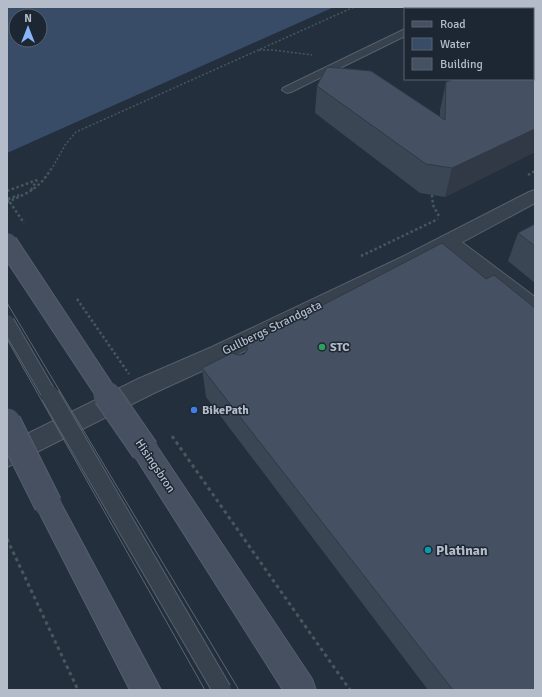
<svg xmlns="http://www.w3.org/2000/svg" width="542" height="697" viewBox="0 0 542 697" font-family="Signika,sans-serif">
  <rect width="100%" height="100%" fill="#242f3e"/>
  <!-- water -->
  <path fill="#394c67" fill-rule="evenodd" d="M7,7H334L7,153ZM16,16H40V40H16Z"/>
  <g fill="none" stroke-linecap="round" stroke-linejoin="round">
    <defs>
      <polygon id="service" points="405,29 405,36 291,92 287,93 282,90 283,88"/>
      <polygon id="minor" points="448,235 455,237 535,297 535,316 528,313 441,247 438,242 441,237"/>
      <g id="tertiary">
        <polygon points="493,7 507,7 506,9 492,9"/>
        <polygon points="535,190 535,203 416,267 228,359 154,393 7,467 7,444 138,379 212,347 402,257 529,192"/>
      </g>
      <g id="secondary">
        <polygon points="145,439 154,442 312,679 316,690 283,690 136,458 133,450 136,442"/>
        <polygon points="48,492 57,496 161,690 130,690 35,504 39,496"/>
      </g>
    </defs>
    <!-- service casing -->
    <use href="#service" stroke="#565f6c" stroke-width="2"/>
    <!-- minor casing -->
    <use href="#minor" stroke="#565f6c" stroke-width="2"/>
    <!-- tertiary casing -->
    <use href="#tertiary" stroke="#565f6c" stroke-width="2"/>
    <!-- secondary casing -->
    <use href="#secondary" stroke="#565f6c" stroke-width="2"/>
    <!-- path-far2 -->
    <g stroke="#44595c" stroke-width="1.5" stroke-dasharray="2 2" stroke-linecap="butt">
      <polyline points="425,9 431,7"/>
      <polyline points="454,9 455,7"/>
      <polyline points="259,50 273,50 312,55"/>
      <polyline points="51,170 65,145 76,132 354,7"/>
    </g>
    <!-- path-far1 -->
    <g stroke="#44595c" stroke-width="2.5" stroke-dasharray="2.5 2.5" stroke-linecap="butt">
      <polyline points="528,175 535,171"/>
      <polyline points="31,190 37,180"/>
      <polyline points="7,191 37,180"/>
      <polyline points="432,195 433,205 440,218"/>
      <polyline points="8,199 19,195"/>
      <path d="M7,202C28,193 39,189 51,169"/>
      <polyline points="361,256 438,219"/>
    </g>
    <!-- path -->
    <g stroke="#44595c" stroke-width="3" stroke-dasharray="3.5 3.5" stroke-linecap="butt">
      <polyline points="172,436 350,690"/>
      <polyline points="7,539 78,690"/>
    </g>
    <!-- service -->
    <use href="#service" fill="#38414e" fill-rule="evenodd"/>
    <!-- minor -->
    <use href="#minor" fill="#38414e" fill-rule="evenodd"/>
    <!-- tertiary -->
    <use href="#tertiary" fill="#38414e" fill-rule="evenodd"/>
    <!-- secondary -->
    <use href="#secondary" fill="#465061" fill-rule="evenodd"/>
    <!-- tram -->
    <g stroke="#5a6575" stroke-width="1">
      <polyline points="7,303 239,690"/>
      <polyline points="7,339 205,690"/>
    </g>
    <defs>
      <polyline id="service-bridge-far1" points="7,322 50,396"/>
      <polyline id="service-bridge" points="50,395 222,690"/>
      <polyline id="secondary-bridge-far1" points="7,243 108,396"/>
      <g id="secondary-bridge">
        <polyline points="107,395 145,450"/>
        <polyline points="7,422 48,504"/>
      </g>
    </defs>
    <!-- service-bridge-far1 casing -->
    <use href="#service-bridge-far1" stroke="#565f6c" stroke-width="16" stroke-linecap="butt"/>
    <!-- service-bridge casing -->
    <use href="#service-bridge" stroke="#565f6c" stroke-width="20" stroke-linecap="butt"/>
    <!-- secondary-bridge-far1 casing -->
    <use href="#secondary-bridge-far1" stroke="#565f6c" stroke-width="22" stroke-linecap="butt"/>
    <!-- secondary-bridge casing -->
    <use href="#secondary-bridge" stroke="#565f6c" stroke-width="29" stroke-linecap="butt"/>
    <!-- path-bridge -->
    <g stroke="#44595c" stroke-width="2.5" stroke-dasharray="2.5 2.5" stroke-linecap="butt">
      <polyline points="7,198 24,223"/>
      <polyline points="77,299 129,374"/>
    </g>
    <!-- service-bridge-far1 -->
    <use href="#service-bridge-far1" stroke="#38414e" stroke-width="14"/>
    <!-- service-bridge -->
    <use href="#service-bridge" stroke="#38414e" stroke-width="18"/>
    <!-- secondary-bridge-far1 -->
    <use href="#secondary-bridge-far1" stroke="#465061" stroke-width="20"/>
    <!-- secondary-bridge -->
    <use href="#secondary-bridge" stroke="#465061" stroke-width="27"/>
  </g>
  <!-- wall -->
  <g fill="#3b4654">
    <polygon points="510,7 535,7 535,152 445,197 420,193 315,113 317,86 327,67 371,71 440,117 440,110 446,82 455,79 533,79 533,9 505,9"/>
    <polygon points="535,224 535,283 508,261 518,233"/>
    <polygon points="486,279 535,690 428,690 206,397 202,368 238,355 244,354 246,351 246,345"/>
  </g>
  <!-- shaded-wall -->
  <polygon fill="#303945" points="535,129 535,152 445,197 452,168"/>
  <!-- building -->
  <g fill="#455162" stroke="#303945">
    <polygon points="510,7 535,7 535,129 452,168 426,164 317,86 327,67 371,71 445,120 446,82 455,79 533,79 533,9 505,9"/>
    <polygon points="535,224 535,246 518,233"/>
    <polygon points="442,243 486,279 494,275 535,308 535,690 453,690 202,368 232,353 238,355 244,354 248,349 246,345"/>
  </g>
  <!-- markers -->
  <circle fill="#2e9e5b" stroke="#1d2633" stroke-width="1.5" cx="322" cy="347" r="4"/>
  <circle fill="#3f7fe0" stroke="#1d2633" stroke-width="1.5" cx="194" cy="410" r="4"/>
  <circle fill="#0f9aa8" stroke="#1d2633" stroke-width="1.5" cx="428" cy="550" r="4"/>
  <g text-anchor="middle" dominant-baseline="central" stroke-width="3" stroke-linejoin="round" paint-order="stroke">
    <!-- street labels -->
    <g font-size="12" fill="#b4bcc9" stroke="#1d2633">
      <text transform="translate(272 328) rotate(-26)">Gullbergs Strandgata</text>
      <text transform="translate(155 466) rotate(56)">Hisingsbron</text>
    </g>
    <!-- poi labels -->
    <g font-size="12" font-weight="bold" fill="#b4bcc9" stroke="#1d2633" text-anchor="start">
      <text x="330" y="347">STC</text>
      <text x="202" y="410">BikePath</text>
    </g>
    <!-- near-poi labels -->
    <g font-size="14" font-weight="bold" fill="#b4bcc9" stroke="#1d2633" text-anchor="start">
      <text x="436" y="550">Platinan</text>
    </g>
  </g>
  <!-- border -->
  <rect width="542" height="697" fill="none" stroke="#b4bcc9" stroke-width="16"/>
  <!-- legend -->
  <rect x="404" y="8" width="130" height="72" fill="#1d2633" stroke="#59626f"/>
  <rect x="412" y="21" width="20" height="6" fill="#465061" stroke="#59626f"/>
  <text x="440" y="28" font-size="12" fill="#b4bcc9">Road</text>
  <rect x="412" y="38" width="20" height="12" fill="#394c67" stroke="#59626f"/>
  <text x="440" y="48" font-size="12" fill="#b4bcc9">Water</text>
  <rect x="412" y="58" width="20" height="12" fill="#455162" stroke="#59626f"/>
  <text x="440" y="68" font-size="12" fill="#b4bcc9">Building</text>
  <!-- north arrow -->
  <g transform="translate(28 28)"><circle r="19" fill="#1d2633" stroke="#59626f"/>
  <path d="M0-3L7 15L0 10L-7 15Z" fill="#8ab4f8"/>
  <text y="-6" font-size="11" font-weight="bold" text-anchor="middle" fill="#b4bcc9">N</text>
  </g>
</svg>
